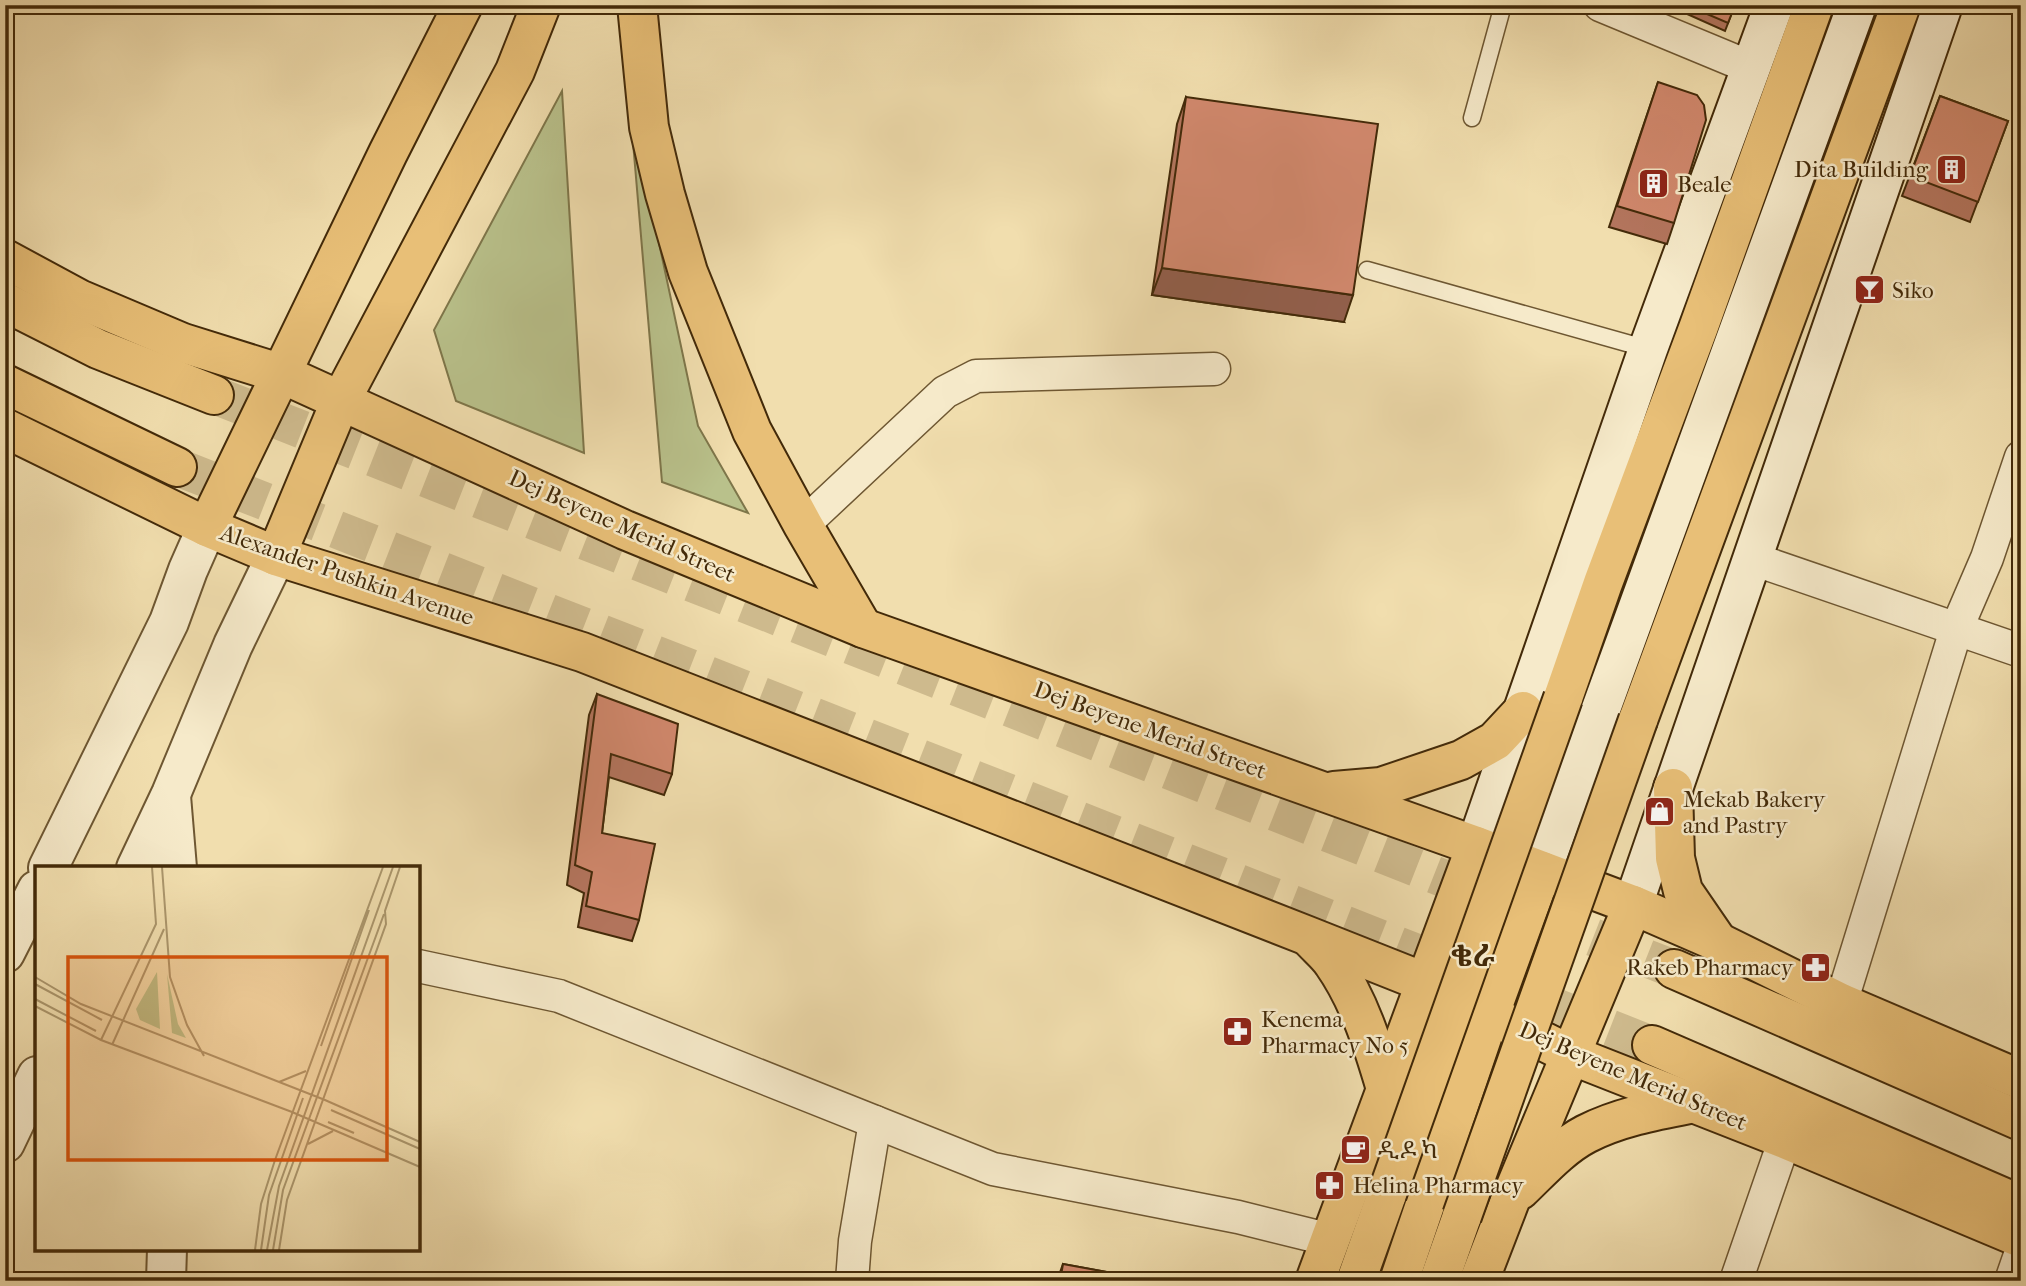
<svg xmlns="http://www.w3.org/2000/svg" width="2026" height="1286" viewBox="0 0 2026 1286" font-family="'IM FELL French Canon','Noto Serif Ethiopic',serif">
  <rect width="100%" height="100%" fill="#f1deae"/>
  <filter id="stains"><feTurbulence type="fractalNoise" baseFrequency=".00286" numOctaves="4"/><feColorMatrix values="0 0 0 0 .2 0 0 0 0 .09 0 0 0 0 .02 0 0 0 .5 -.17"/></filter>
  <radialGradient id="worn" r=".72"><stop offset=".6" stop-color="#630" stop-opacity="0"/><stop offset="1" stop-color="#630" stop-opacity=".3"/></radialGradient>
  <!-- green -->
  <g fill="#b9c18b" stroke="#7e764a" stroke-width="2">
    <polygon points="562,91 584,453 456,401 434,330"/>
    <polygon points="630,107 698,426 748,513 662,482"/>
  </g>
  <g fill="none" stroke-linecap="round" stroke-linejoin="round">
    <!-- primary-tunnel -->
    <g stroke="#ceba8d" stroke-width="38" stroke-dasharray="38 19" stroke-linecap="butt">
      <polyline points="214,395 1674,969"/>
      <polyline points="177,467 1652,1045"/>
    </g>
    <defs>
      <g id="service">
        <polyline points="1472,118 1503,5"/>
        <polyline points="1367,270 1648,349"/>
      </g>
      <g id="minor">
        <polyline points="1600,5 1752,68"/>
        <polyline points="803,525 945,392 976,376 1214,369"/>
        <polyline points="1753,559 2021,651"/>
        <polyline points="418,966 559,996 993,1169 1238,1217 1331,1240"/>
        <polyline points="1841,1003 1956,630 1987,558 2021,457"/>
        <polyline points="852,1281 855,1241 875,1122"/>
        <polyline points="1736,1281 1785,1139"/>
        <polyline points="2011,1281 2021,1252"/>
      </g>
      <g id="tertiary">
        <polyline points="171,796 177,868"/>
        <polyline points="48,868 169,622 188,570 207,527"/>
        <polyline points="136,868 171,794 233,645 276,556"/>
        <polyline points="5,953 37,890"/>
        <polyline points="5,1143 37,1076"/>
        <polyline points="166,1281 167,1249"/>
      </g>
      <g id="secondary">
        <polyline points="1476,846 1648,349 1774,5"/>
        <polyline points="1542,871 1857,5"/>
        <polyline points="1633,905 1943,5"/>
      </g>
      <g id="primary">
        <polyline points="637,5 649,127 665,194 688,272 752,431 803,525 863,628"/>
        <polyline points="5,259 79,299 183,343 282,374 625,530 863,628 1476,846 1633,905 1718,942 1841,1003 2021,1080"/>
        <polyline points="5,302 98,349 214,395"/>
        <polyline points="5,384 177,467"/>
        <polyline points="5,428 207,527 276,556 582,652 1308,936 1424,982 1571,1055 1785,1139 2021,1238"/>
        <polyline points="207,527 388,153 463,5"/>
        <polyline points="276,556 341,400 515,71 541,5"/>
        <polyline points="1563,698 1603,583 1699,326 1814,5"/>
        <polyline points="1638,720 1901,5"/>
        <polyline points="1673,788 1675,858 1683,891 1718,942"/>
        <polyline points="1334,791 1381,787 1461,760 1495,741 1523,711"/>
        <path d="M1311,939C1318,947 1327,954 1333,963C1359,1000 1373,1045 1386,1089"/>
        <polyline points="1674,969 2021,1121"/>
        <polyline points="1652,1045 2021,1205"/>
        <path d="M1520,1190C1540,1171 1561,1147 1586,1134C1619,1117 1658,1110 1694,1103"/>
        <polyline points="1315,1281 1476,846"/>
        <polyline points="1356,1281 1387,1194"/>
        <polyline points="1399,1281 1490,1014 1542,871"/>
        <polyline points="1439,1281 1462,1216"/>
        <polyline points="1479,1281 1511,1198 1633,905"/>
      </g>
    </defs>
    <!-- service casing -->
    <use href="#service" stroke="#6e5732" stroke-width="19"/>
    <!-- minor casing -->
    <use href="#minor" stroke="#6e5732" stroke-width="35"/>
    <!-- tertiary casing -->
    <use href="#tertiary" stroke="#6e5732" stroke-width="42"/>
    <!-- secondary casing -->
    <use href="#secondary" stroke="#432a09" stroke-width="42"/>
    <!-- primary casing -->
    <use href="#primary" stroke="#432a09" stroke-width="42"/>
    <!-- service -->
    <use href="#service" stroke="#f6eaca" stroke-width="16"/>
    <!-- minor -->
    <use href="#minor" stroke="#f6eaca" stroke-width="32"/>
    <!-- tertiary -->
    <use href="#tertiary" stroke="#f6eaca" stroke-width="38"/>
    <!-- secondary -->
    <use href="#secondary" stroke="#f6eaca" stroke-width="38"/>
    <!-- primary -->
    <use href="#primary" stroke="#e8bf77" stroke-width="38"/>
    <defs>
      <g id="primary-bridge">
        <polyline points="1387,1194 1563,698"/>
        <polyline points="1462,1216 1638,720"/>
      </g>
    </defs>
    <!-- primary-bridge casing -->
    <use href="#primary-bridge" stroke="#432a09" stroke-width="42" stroke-linecap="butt"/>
    <!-- primary-bridge -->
    <use href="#primary-bridge" stroke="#e8bf77" stroke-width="38"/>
  </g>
  <!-- wall -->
  <g fill="#b4755e" stroke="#432a09" stroke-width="2">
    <polygon points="1667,5 1735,5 1725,31"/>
    <polygon points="1658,82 1674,223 1667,244 1609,227"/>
    <polygon points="1940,96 2008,121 1970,222 1902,196"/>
    <polygon points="1186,97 1344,322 1152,295 1177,124"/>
    <polygon points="597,694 672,774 664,795 609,777 602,833 639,920 632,941 578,927 584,893 567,885 589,715"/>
    <polygon points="1063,1264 1156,1281 1057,1281"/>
  </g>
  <!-- shaded-wall -->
  <polygon fill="#925f4c" stroke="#432a09" stroke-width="2" points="1162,268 1353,295 1344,322 1152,295"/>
  <!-- building -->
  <g fill="#d1886d" stroke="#432a09" stroke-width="2">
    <polygon points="1686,5 1735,5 1728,23"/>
    <polygon points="1658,82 1697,95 1704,105 1706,120 1674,223 1617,206"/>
    <polygon points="1940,96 2008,121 1978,202 1910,176"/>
    <polygon points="1186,97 1378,124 1353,295 1162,268"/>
    <polygon points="597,694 678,724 672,774 611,754 602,833 655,844 639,920 586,906 592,872 575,865"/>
    <polygon points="1063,1264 1156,1281 1060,1281"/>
  </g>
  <!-- icons -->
  <defs>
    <symbol id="building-square" viewBox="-11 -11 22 22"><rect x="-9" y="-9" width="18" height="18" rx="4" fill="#8f2418" stroke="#f6eaca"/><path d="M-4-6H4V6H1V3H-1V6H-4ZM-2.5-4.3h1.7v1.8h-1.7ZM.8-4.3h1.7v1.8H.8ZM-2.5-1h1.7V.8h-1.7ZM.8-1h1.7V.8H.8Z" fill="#fff"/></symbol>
    <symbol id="bar-square" viewBox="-11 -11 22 22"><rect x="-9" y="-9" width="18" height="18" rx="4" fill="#8f2418" stroke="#f6eaca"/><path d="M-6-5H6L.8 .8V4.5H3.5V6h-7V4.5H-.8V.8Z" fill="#fff"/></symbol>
    <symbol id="shop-square" viewBox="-11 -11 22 22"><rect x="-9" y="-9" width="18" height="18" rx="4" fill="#8f2418" stroke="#f6eaca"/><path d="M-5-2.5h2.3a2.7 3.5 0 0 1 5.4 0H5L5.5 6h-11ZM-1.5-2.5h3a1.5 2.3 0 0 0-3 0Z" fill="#fff"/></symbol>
    <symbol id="pharmacy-square" viewBox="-11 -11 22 22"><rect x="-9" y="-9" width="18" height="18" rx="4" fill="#8f2418" stroke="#f6eaca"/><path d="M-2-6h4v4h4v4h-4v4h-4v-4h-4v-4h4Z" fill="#fff"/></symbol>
    <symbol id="cafe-square" viewBox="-11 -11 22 22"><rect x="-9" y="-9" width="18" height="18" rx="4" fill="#8f2418" stroke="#f6eaca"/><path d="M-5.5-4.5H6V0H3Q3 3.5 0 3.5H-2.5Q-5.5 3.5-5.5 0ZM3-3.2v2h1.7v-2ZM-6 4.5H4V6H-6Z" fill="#fff"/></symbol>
  </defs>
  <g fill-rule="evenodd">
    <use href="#building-square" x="1934" y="152" width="35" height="35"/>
    <use href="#building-square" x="1636" y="166" width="35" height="35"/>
    <use href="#bar-square" x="1852" y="272" width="35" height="35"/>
    <use href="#shop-square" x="1642" y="794" width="35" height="35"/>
    <use href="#pharmacy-square" x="1798" y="950" width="35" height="35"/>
    <use href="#pharmacy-square" x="1220" y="1014" width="35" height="35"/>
    <use href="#cafe-square" x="1338" y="1132" width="35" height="35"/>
    <use href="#pharmacy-square" x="1312" y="1168" width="35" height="35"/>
  </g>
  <g text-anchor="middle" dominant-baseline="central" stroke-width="5" stroke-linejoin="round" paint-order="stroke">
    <!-- poi labels -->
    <g font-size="23" fill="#432a09" stroke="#f6eaca" text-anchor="start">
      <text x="1928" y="169" text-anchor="end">Dita Building</text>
      <text x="1677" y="184">Beale</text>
      <text x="1892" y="290">Siko</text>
      <text x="1683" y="799">Mekab Bakery<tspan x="1683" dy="26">and Pastry</tspan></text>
      <text x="1793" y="967" text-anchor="end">Rakeb Pharmacy</text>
      <text x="1261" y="1019">Kenema<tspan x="1261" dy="26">Pharmacy No 5</tspan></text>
      <text x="1378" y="1150">ዲዶ ካ</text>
      <text x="1353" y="1185">Helina Pharmacy</text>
    </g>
    <!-- street labels -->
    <g font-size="23" fill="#432a09" stroke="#f6eaca">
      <text transform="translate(622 526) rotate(24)">Dej Beyene Merid Street</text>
      <text transform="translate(347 575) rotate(19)">Alexander Pushkin Avenue</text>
      <text transform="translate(1150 730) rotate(20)">Dej Beyene Merid Street</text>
      <text transform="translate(1633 1076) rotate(23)">Dej Beyene Merid Street</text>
    </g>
    <!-- district labels -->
    <g font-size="30" font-weight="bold" fill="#432a09" stroke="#f6eaca">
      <text x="1473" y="956">ቄራ</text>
    </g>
  </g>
  <!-- overview -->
  <g transform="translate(35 866)">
    <rect width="385" height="385" fill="#f1deae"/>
    <path d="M122,106L125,163L105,154L101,143ZM132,108L143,158L151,172L137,167Z" fill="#b9c18b"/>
    <path fill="none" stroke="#ab966c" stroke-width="2" d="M127,1L135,111L152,159L169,190M0,111L46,138L290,234L385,276M0,118L67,154M0,133L61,165M0,140L66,174L257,246L385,301M66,174L121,58L117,1M77,179L129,63M286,180L334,44M244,216L271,205M296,244L385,283M293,256L319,267M273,278L298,265M220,384L226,338L240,294L348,1M226,384L234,329L268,232M232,384L244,320L358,1M238,384L248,324L349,48M244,384L252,334L351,58L350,45L365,1"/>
    <path fill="#d8540c" fill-opacity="0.15" stroke="#d8540c" stroke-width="3.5" d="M33,91H352V294H33Z"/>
    <rect width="385" height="385" fill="none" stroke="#432a09" stroke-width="3.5"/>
  </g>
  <!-- margin -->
  <rect width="2026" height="1286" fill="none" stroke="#f1deae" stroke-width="28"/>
  <rect x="7" y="7" width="2012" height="1272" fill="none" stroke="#432a09" stroke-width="3.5"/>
  <rect x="14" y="14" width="1998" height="1258" fill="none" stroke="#432a09" stroke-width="2"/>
  <rect width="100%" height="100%" filter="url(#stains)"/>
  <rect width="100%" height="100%" fill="url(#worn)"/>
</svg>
